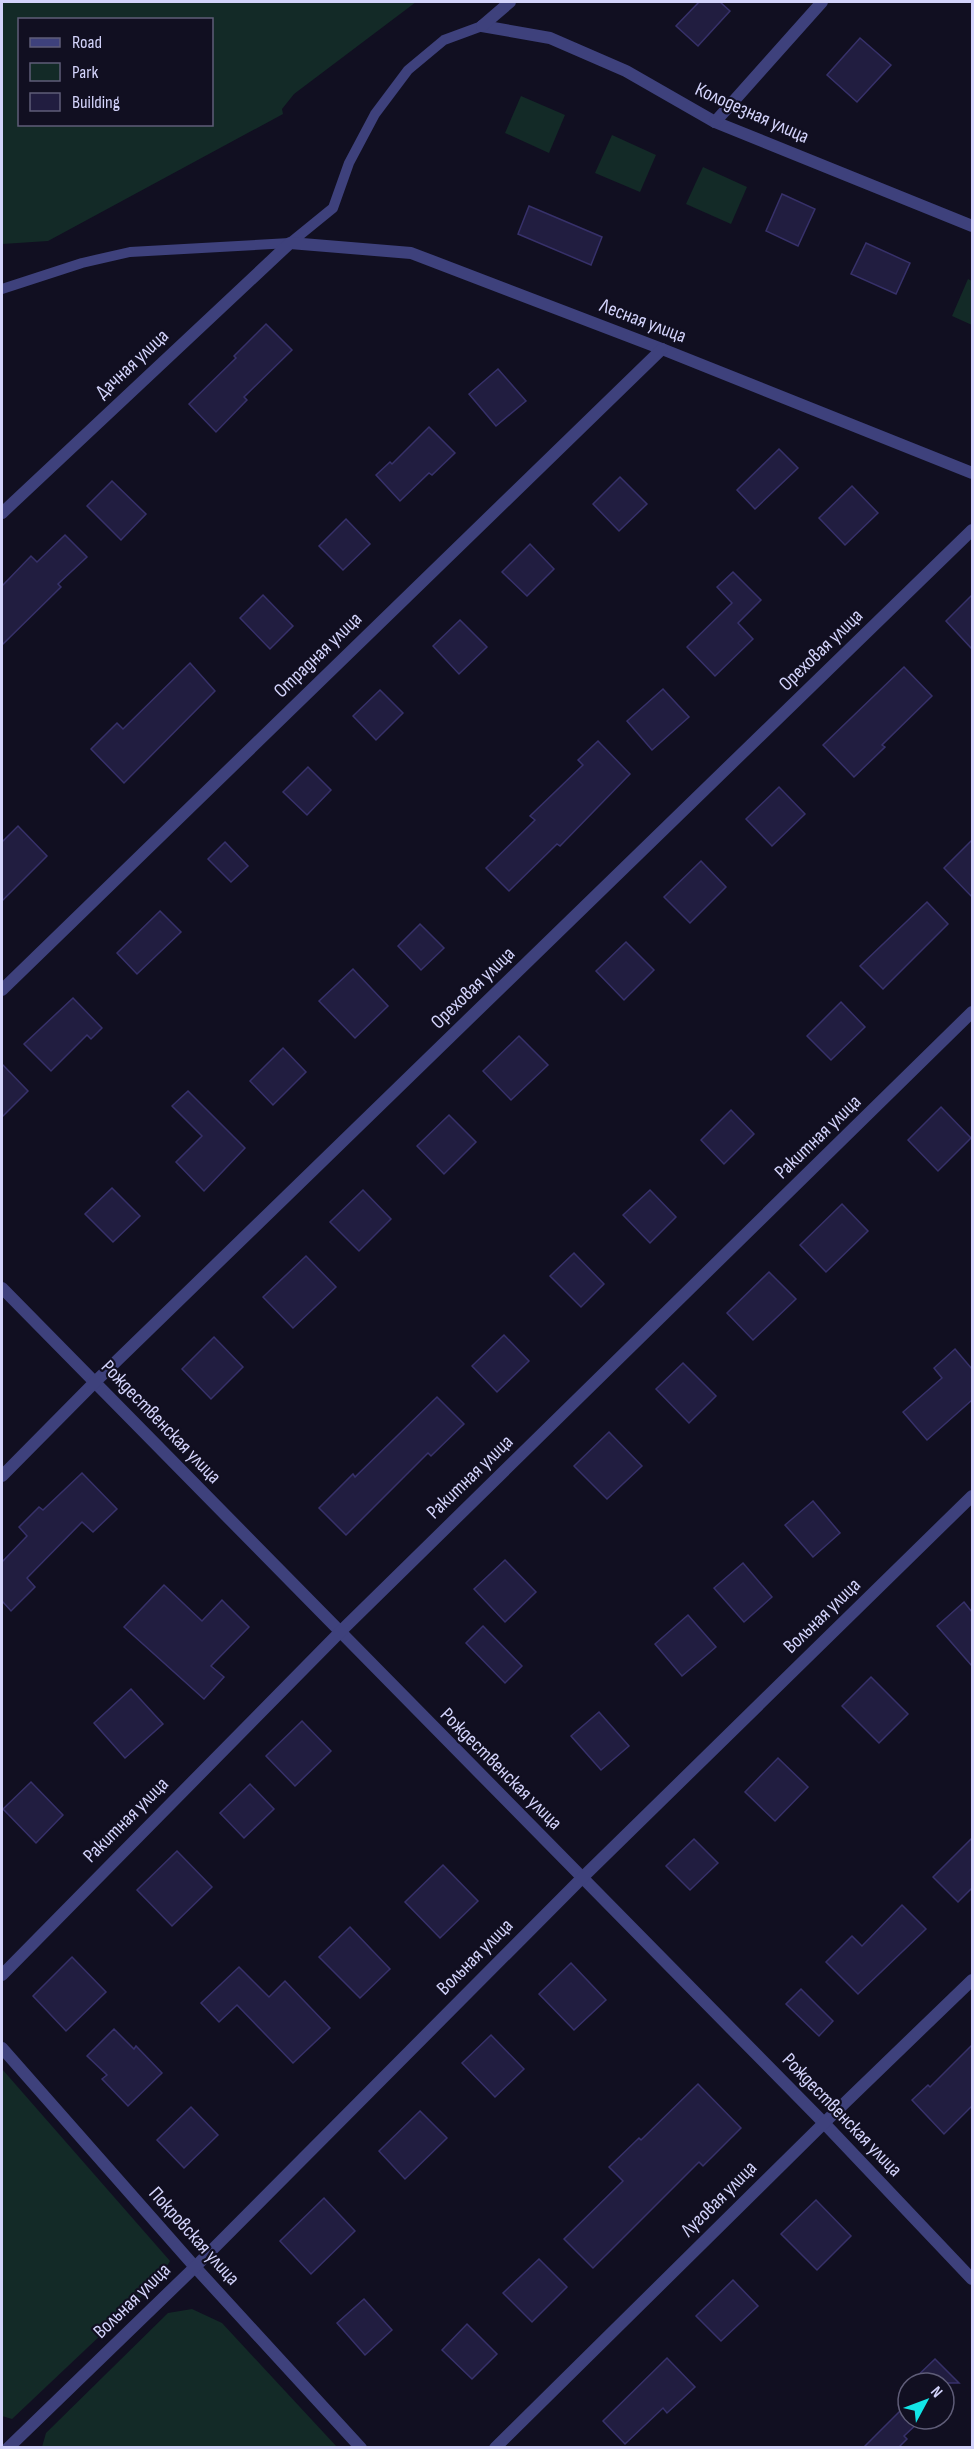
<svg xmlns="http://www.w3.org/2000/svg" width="974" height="2449" viewBox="0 0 974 2449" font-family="'Sofia Sans Condensed',sans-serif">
  <rect width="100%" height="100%" fill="#110f21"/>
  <!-- green -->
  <g fill="#132a27" fill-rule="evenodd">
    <path d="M2,2H416L294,94L282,109L283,114L48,241L2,244ZM20,20H212V124H20Z"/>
    <polygon points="521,96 565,115 549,153 505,133"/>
    <polygon points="612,135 656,155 640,192 595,173"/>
    <polygon points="703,167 747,187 731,224 686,204"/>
    <polygon points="968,279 972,281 972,325 952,316"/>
    <polygon points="2,2069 170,2261 159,2280 12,2419 2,2416"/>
    <polygon points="192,2309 222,2323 337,2447 42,2447 46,2433 168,2313"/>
  </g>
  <!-- building -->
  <g fill="#211d40" stroke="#37316a" stroke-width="1.5">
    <polygon points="699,2 720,2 730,11 698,46 676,26"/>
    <polygon points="860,38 891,65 857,102 827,75"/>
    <polygon points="782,194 815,209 798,246 766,231"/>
    <polygon points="529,206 602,237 591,265 518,234"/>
    <polygon points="866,243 910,263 896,294 851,274"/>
    <polygon points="266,324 292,350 244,397 247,400 216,432 189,404 236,358 234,356"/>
    <polygon points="498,369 526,401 496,426 469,394"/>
    <polygon points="429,427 455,453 432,475 429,473 400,501 376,475 390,462 392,464"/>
    <polygon points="779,449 798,468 755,509 737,490"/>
    <polygon points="620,477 647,504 619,531 593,504"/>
    <polygon points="112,481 146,514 121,540 87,506"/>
    <polygon points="852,486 878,513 845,545 819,518"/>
    <polygon points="346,519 370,544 343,570 319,546"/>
    <polygon points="65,535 87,557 58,584 61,587 2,645 2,586 31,556 37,562"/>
    <polygon points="530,544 554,569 527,596 502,572"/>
    <polygon points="733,572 761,600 738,623 753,639 715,676 687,647 732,603 717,587"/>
    <polygon points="263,595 293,626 270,649 240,618"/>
    <polygon points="972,595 972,649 946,621"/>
    <polygon points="460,620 487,647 459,674 433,646"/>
    <polygon points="190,663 215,691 124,783 91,749 117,723 123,729"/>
    <polygon points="904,667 932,696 882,745 885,747 854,777 823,745"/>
    <polygon points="663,689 689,717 652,750 627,721"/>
    <polygon points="380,690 403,713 376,740 353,716"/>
    <polygon points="598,741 630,774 560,846 557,844 509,891 486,868 535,820 530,816 583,765 578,760"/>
    <polygon points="308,767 331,790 307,815 283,792"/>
    <polygon points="779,787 805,814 772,846 746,819"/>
    <polygon points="18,826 47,856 2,901 2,842"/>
    <polygon points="972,840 972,897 944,868"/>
    <polygon points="225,842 248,866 231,882 208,859"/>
    <polygon points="701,861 726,887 690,923 664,897"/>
    <polygon points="927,902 948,924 883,989 860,966"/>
    <polygon points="160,911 181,932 137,974 117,953"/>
    <polygon points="420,924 444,948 421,970 398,946"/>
    <polygon points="626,942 654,970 624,1000 596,971"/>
    <polygon points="353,969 388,1006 355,1038 319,1001"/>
    <polygon points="73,998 102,1028 91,1039 87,1035 51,1071 24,1044"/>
    <polygon points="841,1002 865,1027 831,1060 807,1036"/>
    <polygon points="519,1036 548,1065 511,1100 483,1071"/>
    <polygon points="283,1048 306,1072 273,1105 250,1081"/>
    <polygon points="2,1064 28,1091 2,1117"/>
    <polygon points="188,1091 245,1148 204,1191 176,1162 202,1136 172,1106"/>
    <polygon points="941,1107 971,1138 938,1171 908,1140"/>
    <polygon points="731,1110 754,1134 724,1164 701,1140"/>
    <polygon points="449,1115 476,1142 444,1174 417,1146"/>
    <polygon points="112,1188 140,1216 113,1242 85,1214"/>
    <polygon points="363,1190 391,1219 359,1251 330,1222"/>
    <polygon points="650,1190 676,1217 650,1243 623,1215"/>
    <polygon points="842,1204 868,1231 826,1272 800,1245"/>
    <polygon points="574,1253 604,1284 581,1307 550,1276"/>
    <polygon points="306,1256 336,1287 293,1328 263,1297"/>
    <polygon points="769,1272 796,1299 753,1340 727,1313"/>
    <polygon points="504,1335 529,1361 497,1392 472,1366"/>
    <polygon points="214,1337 243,1367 211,1399 182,1369"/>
    <polygon points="955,1349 972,1369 972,1400 927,1440 903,1412 942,1378 934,1368"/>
    <polygon points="683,1363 716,1396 689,1423 656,1389"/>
    <polygon points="437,1397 464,1424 431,1456 428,1453 346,1535 319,1508 353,1474 355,1477"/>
    <polygon points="609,1432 642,1466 607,1499 574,1466"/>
    <polygon points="82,1473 117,1509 93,1532 82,1522 27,1578 35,1587 11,1611 2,1601 2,1562 27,1536 19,1527 39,1507 43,1510"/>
    <polygon points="813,1501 840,1533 813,1557 785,1525"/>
    <polygon points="505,1560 536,1592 505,1622 474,1589"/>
    <polygon points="743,1563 772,1597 744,1622 714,1588"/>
    <polygon points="164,1585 202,1621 222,1600 249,1627 211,1666 224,1677 204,1699 124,1627"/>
    <polygon points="964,1602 972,1612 972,1666 937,1626"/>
    <polygon points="688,1615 716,1647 682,1676 655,1644"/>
    <polygon points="483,1626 522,1666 505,1683 466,1643"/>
    <polygon points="871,1677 908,1714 879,1743 842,1706"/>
    <polygon points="131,1689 163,1724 125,1758 94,1723"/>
    <polygon points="599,1712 629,1746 601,1770 571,1736"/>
    <polygon points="302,1721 331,1751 295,1786 266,1756"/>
    <polygon points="778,1758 808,1787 775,1821 745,1792"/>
    <polygon points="31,1782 63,1815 36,1843 3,1809"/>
    <polygon points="250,1784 274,1809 244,1838 220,1813"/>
    <polygon points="972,1838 972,1888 958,1902 933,1877"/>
    <polygon points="694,1839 718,1863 690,1890 666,1866"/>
    <polygon points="177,1851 212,1887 172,1926 137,1890"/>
    <polygon points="443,1865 478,1901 440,1938 405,1902"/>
    <polygon points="902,1905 926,1929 858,1994 826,1962 852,1936 862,1946"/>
    <polygon points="350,1927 390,1969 360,1998 319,1957"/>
    <polygon points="72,1957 106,1992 66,2031 33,1996"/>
    <polygon points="571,1963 606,2000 574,2030 539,1994"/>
    <polygon points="239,1967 269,1997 285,1981 330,2028 293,2063 237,2005 219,2022 201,2003"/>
    <polygon points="801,1989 833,2021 819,2036 786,2004"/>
    <polygon points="114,2029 134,2049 136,2046 162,2073 128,2106 102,2079 107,2075 87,2056"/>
    <polygon points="491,2035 524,2069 495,2097 462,2063"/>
    <polygon points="972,2045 972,2106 944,2134 912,2100 928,2085 930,2087"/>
    <polygon points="698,2084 741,2128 703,2166 699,2162 593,2268 564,2239 623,2181 609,2167 639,2138 641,2140"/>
    <polygon points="191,2107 218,2135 184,2168 157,2140"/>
    <polygon points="420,2111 447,2138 405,2179 379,2151"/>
    <polygon points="324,2198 355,2231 311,2274 280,2241"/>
    <polygon points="816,2200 851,2236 817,2270 781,2234"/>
    <polygon points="539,2259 567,2287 532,2322 503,2293"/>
    <polygon points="733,2280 758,2306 721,2341 696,2316"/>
    <polygon points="364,2299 392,2330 365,2355 337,2323"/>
    <polygon points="467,2324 497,2354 472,2379 442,2350"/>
    <polygon points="667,2358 695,2387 667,2413 663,2408 625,2444 603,2421"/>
    <polygon points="935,2359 959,2383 910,2383"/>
    <polygon points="908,2403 908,2419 922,2419 904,2436 907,2439 898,2448 863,2448"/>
  </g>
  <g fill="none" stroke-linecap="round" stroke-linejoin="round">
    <!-- lane -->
    <polyline stroke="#3e417c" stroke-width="10" points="2,289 82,263 130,252 290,243 333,208 349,163 375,114 408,70 444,40 482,26"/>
    <!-- street -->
    <g stroke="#3e417c" stroke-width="12">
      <polyline points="482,26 550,38 626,71 715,122 972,226"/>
      <polyline points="482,26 510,2"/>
      <polyline points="715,122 822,2"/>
      <polyline points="2,513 290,243 411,253 662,349 972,473"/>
      <polyline points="2,990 662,349"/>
      <polyline points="2,1288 824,2123 972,2279"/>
      <polyline points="2,1476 95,1382 972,530"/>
      <polyline points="2,1975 339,1633 972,1012"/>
      <polyline points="2,2048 195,2267 361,2448"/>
      <polyline points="8,2448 195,2267 581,1879 972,1496"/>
      <polyline points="495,2448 824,2123 972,1980"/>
    </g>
  </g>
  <g text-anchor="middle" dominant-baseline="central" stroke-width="4.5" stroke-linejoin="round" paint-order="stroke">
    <!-- street labels -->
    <g font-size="20" fill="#d3d3fb" stroke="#110f21">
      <text transform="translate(752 113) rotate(24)">Колодезная улица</text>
      <text transform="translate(643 321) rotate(21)">Лесная улица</text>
      <text transform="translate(132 364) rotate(-43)">Дачная улица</text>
      <text transform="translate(821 650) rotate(-44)">Ореховая улица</text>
      <text transform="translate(318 655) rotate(-44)">Отрадная улица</text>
      <text transform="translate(473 988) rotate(-44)">Ореховая улица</text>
      <text transform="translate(818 1137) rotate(-44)">Ракитная улица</text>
      <text transform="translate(161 1422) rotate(46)">Рождественская улица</text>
      <text transform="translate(470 1477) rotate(-44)">Ракитная улица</text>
      <text transform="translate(822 1616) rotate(-44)">Вольная улица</text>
      <text transform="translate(501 1769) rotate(45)">Рождественская улица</text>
      <text transform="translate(126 1820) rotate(-45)">Ракитная улица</text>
      <text transform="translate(475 1957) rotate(-45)">Вольная улица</text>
      <text transform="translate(842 2115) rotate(46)">Рождественская улица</text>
      <text transform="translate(719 2199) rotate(-45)">Луговая улица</text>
      <text transform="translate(194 2236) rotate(48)">Покровская улица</text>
      <text transform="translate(132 2301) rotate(-44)">Вольная улица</text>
    </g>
  </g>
  <!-- border -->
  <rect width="974" height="2449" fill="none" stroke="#d3d3fb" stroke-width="6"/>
  <!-- legend -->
  <rect x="18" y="18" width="195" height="108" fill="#110f21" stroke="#5f5d78" stroke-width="1.5"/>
  <rect x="30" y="38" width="30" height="9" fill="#3e417c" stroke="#5f5d78" stroke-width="1.5"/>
  <text x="72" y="48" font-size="18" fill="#d3d3fb">Road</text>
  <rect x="30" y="63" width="30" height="18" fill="#132a27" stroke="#5f5d78" stroke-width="1.5"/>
  <text x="72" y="78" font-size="18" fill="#d3d3fb">Park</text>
  <rect x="30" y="93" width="30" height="18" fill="#211d40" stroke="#5f5d78" stroke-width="1.5"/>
  <text x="72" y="108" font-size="18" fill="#d3d3fb">Building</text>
  <!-- north arrow -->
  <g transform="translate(926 2401) rotate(49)"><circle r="28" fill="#110f21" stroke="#5f5d78" stroke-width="1.5"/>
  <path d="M0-4.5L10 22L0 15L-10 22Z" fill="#13e5e7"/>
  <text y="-9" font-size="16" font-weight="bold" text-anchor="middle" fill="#d3d3fb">N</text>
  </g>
</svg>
